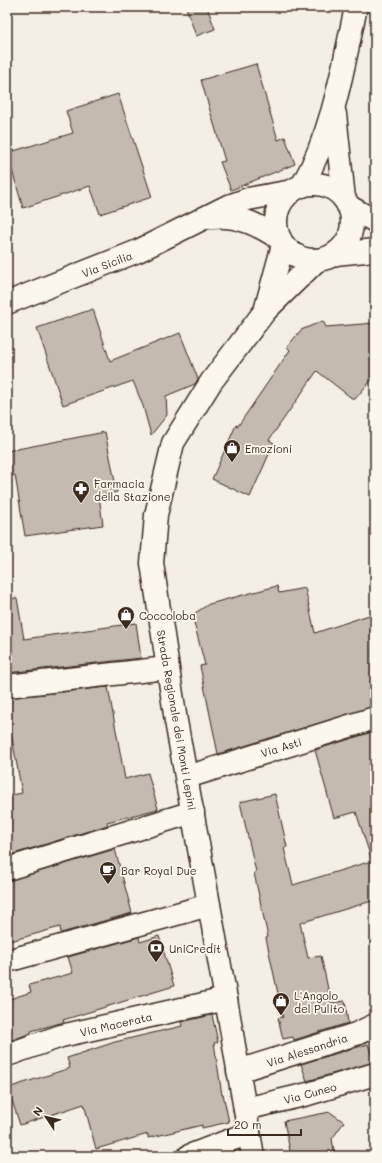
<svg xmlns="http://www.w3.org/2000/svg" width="382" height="1163" viewBox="0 0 382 1163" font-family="Mali,sans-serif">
  <rect width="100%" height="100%" fill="#f3efe4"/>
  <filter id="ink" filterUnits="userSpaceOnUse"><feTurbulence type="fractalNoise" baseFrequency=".025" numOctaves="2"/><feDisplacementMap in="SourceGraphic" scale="8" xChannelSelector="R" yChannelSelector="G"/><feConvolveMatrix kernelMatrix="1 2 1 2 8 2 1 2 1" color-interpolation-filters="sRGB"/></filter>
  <g filter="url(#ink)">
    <!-- building -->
    <g fill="#c3bbb0" stroke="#3b2a1e">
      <polygon points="186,7 207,7 215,29 196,36"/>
      <polygon points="256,64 278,140 285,137 295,164 231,190 220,162 225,161 201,80"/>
      <polygon points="118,94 152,197 100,214 90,186 23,208 7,153 73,133 66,111"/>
      <polygon points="93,309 110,361 180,333 198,379 195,384 166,396 167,415 151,435 143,406 133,381 63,405 37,328"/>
      <polygon points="323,321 326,327 375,323 375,376 354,400 317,371 269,440 274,443 250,497 212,479 236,425 238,426 290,350 287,347 301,330"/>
      <polygon points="105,432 117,492 99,496 103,525 25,536 15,475 7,477 7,451"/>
      <polygon points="277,586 279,593 305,588 315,633 375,613 375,706 218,754 200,666 205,665 192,615 209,604"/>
      <polygon points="17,598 24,639 136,623 141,658 7,673 7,599"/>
      <polygon points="108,687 125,779 148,773 158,809 107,822 108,825 7,856 7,796 22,793 7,710 7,698"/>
      <polygon points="375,731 375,858 371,858 356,812 334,818 315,750"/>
      <polygon points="275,794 287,847 284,848 293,885 375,860 375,900 300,923 308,958 321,956 331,1003 345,1001 348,1023 294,1040 293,1037 283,1039 278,1018 283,1017 266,938 268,937 254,873 256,872 240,802"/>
      <polygon points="115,849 132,913 61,933 60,927 7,942 7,881"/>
      <polygon points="159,936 174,986 63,1020 64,1022 31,1031 31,1033 7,1042 7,1000 31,992 29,985 73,973 68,957 139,937 140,942"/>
      <polygon points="212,1015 218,1042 214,1043 222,1095 223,1094 229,1122 202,1128 202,1125 148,1138 148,1134 96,1149 84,1104 20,1125 8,1088 70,1068 67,1058 115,1042 182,1026 181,1022"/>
      <polygon points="368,1044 374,1062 307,1081 301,1064"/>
      <polygon points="330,1112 344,1122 332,1139 335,1156 291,1156 284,1121"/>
    </g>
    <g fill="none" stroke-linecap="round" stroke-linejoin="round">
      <defs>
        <g id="street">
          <path d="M211,217C239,215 257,224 280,239"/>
          <polyline points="7,303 138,251 226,207 248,199 292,191"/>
          <polyline points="7,686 167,668"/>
          <polyline points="187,777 375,718"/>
          <polyline points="7,869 193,812"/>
          <polyline points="7,961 209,905"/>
          <polyline points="7,1055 61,1036 226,999"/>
          <polyline points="238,1071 356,1034 375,1025"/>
          <polyline points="245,1109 308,1094 375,1074"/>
          <polyline points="189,1156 249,1133"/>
        </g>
        <g id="secondary">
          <polyline points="335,114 344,199"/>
          <circle cx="314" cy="222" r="38"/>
          <path d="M302,186C333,131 343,68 356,7"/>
          <polyline points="348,206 375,221"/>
          <polyline points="335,254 375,250"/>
          <polyline points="265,311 283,245"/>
          <polyline points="253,1156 226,999 176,721 152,563 156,515 173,443 211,382 265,311 317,260"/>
        </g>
      </defs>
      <!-- street casing -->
      <use href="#street" stroke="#3b2a1e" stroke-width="25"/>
      <!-- secondary casing -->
      <use href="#secondary" stroke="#3b2a1e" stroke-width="25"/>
      <!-- street -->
      <use href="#street" stroke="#fbf7ec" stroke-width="22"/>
      <!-- secondary -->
      <use href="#secondary" stroke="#fbf7ec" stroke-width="22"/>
    </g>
  </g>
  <!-- icons -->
  <defs>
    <symbol id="shop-pin" viewBox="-11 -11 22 30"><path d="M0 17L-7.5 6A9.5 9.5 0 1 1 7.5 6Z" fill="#3b2a1e" stroke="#fbf7ec"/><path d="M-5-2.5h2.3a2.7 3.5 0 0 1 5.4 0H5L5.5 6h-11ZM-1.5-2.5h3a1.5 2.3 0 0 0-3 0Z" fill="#fff"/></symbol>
    <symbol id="pharmacy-pin" viewBox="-11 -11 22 30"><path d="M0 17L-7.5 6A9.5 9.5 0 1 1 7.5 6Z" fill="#3b2a1e" stroke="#fbf7ec"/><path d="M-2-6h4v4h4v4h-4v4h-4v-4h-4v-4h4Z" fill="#fff"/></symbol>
    <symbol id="cafe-pin" viewBox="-11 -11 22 30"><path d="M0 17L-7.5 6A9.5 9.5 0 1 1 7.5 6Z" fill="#3b2a1e" stroke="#fbf7ec"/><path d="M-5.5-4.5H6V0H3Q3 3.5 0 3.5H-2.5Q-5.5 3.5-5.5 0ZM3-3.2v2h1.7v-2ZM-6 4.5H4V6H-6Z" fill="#fff"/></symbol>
    <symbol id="bank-pin" viewBox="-11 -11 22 30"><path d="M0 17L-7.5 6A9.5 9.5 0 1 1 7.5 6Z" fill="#3b2a1e" stroke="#fbf7ec"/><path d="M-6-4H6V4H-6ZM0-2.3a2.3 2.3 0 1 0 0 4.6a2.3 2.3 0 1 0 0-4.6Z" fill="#fff"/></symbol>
  </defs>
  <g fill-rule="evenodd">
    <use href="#shop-pin" x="222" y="438" width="20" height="27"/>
    <use href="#pharmacy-pin" x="71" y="479" width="20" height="27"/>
    <use href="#shop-pin" x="116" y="605" width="20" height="27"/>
    <use href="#cafe-pin" x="98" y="860" width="20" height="27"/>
    <use href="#bank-pin" x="146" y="938" width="20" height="27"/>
    <use href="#shop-pin" x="271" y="991" width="20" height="27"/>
  </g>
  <g text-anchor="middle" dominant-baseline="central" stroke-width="3.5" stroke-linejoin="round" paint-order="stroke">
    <!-- street labels -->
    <g font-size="11" fill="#3b2a1e" stroke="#fbf7ec">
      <text transform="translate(107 264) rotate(-21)">Via Sicilia</text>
      <text transform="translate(177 720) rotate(80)">Strada Regionale dei Monti Lepini</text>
      <text transform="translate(281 747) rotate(-17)">Via Asti</text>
      <text transform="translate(116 1024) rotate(-13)">Via Macerata</text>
      <text transform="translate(307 1050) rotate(-18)">Via Alessandria</text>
      <text transform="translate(310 1093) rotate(-15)">Via Cuneo</text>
    </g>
    <!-- poi labels -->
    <g font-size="11" fill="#3b2a1e" stroke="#fbf7ec" text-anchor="start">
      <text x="245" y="448">Emozioni</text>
      <text x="94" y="483">Farmacia<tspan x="94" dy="13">della Stazione</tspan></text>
      <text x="139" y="615">Coccoloba</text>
      <text x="121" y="870">Bar Royal Due</text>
      <text x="169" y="948">UniCredit</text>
      <text x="294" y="995">L'Angolo<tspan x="294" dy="13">del Pulito</tspan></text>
    </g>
  </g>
  <!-- margin -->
  <rect width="382" height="1163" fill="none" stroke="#fbf7ec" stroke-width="24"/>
  <rect x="12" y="12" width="358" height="1139" fill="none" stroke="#3b2a1e" stroke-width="1.5" filter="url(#ink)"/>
  <!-- north arrow -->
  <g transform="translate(46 1117) rotate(305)" stroke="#fbf7ec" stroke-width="3" paint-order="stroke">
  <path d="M0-3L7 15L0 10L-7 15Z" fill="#3b2a1e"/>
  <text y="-6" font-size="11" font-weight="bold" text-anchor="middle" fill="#3b2a1e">N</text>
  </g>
  <!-- scale -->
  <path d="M228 1129v6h73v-6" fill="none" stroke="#3b2a1e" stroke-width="2"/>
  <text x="234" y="1129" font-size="12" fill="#3b2a1e" stroke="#fbf7ec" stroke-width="3" paint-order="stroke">20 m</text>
</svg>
